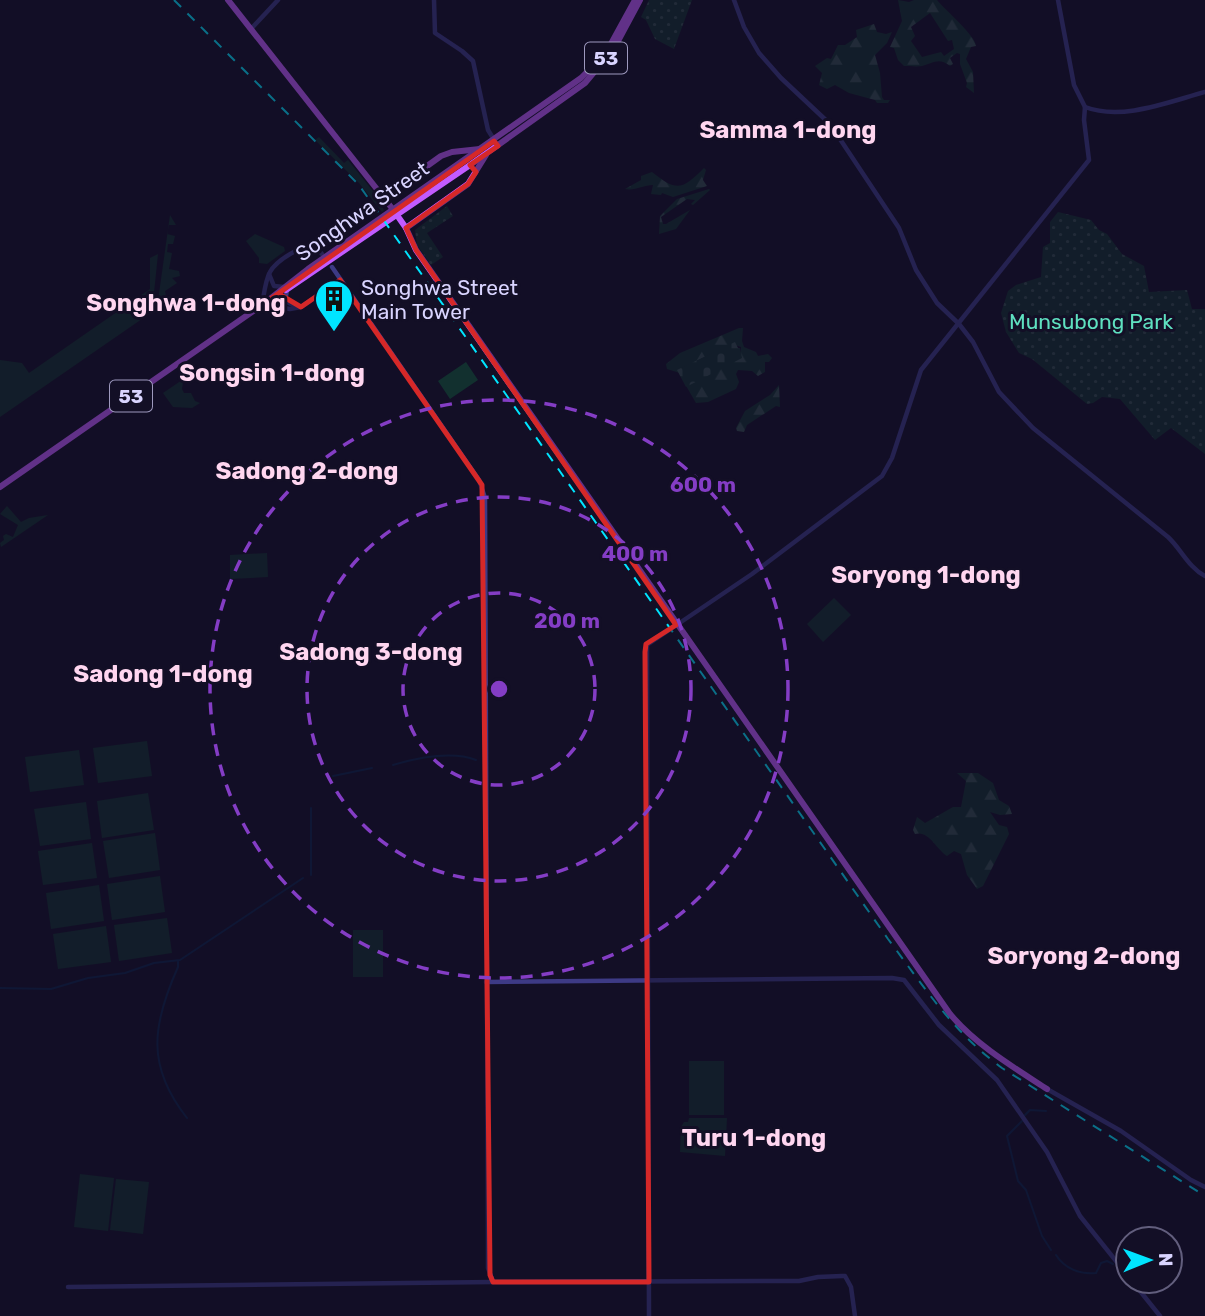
<svg xmlns="http://www.w3.org/2000/svg" width="1205" height="1316" viewBox="0 0 1205 1316" font-family="Rubik,sans-serif">
  <defs>
    <pattern id="forest-firs" width="22" height="20" patternUnits="userSpaceOnUse" patternTransform="scale(1.75)"><rect width="22" height="20" fill="#12302f"/><path d="M5 1l3.5 6h-7zM16 11l3.5 6h-7z" fill="#344d4e"/></pattern>
    <pattern id="cemetery-stones" width="16" height="16" patternUnits="userSpaceOnUse" patternTransform="scale(1.75)"><rect width="16" height="16" fill="#12302f"/><path d="M2 7V4a2 2 0 0 1 4 0v3zM10 15v-3a2 2 0 0 1 4 0v3z" fill="#344d4e"/></pattern>
    <pattern id="park-dots" width="8" height="8" patternUnits="userSpaceOnUse" patternTransform="scale(1.75)"><rect width="8" height="8" fill="#12302f"/><path d="M2 2h.1M6 6h.1" fill="none" stroke="#344d4e" stroke-width="1.8" stroke-linecap="round"/></pattern>
  </defs>
  <rect width="100%" height="100%" fill="#130f26"/>
  <!-- grass -->
  <g fill="#12302f">
    <polygon points="319,137 344,163 348,160 380,200 378,201 384,210 382,212 359,183 315,140"/>
    <polygon points="170,215 176,225 169,225 167,234 175,236 173,244 168,244 167,252 172,253 169,269 179,271 180,276 172,278 177,283 165,291 167,301 157,308"/>
    <polygon points="255,234 284,247 285,251 267,264 259,263 259,258 246,241"/>
    <polygon points="158,254 152,312 0,417 0,360 22,363 29,373 150,289 150,258"/>
    <polygon points="466,362 478,380 450,399 438,381"/>
    <polygon points="194,372 196,374 191,380 183,382 182,389 184,393 191,393 195,401 200,403 192,408 173,407 163,393"/>
    <polygon points="7,506 21,522 29,518 48,515 1,547 0,543 4,540 3,536 6,534 13,537 18,525 0,514"/>
    <polygon points="267,553 268,577 230,579 230,555"/>
    <polygon points="834,598 851,615 823,642 807,624"/>
    <polygon points="147,741 152,776 98,783 93,748"/>
    <polygon points="79,750 84,785 30,792 25,757"/>
    <polygon points="148,793 154,830 102,838 97,801"/>
    <polygon points="86,802 91,839 40,846 34,809"/>
    <polygon points="155,833 160,870 109,878 103,841"/>
    <polygon points="92,843 97,878 43,885 38,851"/>
    <polygon points="160,876 165,912 112,920 107,884"/>
    <polygon points="99,885 104,921 51,929 46,893"/>
    <polygon points="167,918 172,953 119,961 114,925"/>
    <polygon points="106,926 111,962 58,969 53,934"/>
    <rect x="353" y="930" width="30" height="47"/>
    <rect x="689" y="1061" width="35" height="54"/>
    <polygon points="689,1118 727,1118 725,1156 680,1152 681,1127 684,1122 688,1122"/>
    <polygon points="80,1174 114,1178 108,1231 74,1227"/>
    <polygon points="116,1179 149,1182 143,1234 110,1230"/>
  </g>
  <!-- forest -->
  <g fill="url(#forest-firs)" fill-rule="evenodd">
    <path d="M898,0L909,2L914,0H937C946,11 975,35 976,46L971,47L966,59L973,72L974,93L966,87L967,83L960,64V54L957,53L950,58L953,64L950,66C939,57 933,63 922,66C917,67 909,66 904,66L898,60L894,48L890,47L902,21ZM930,13L948,41L952,40L954,49L944,56L941,52L922,57L911,41L915,36L911,27Z"/>
    <polygon points="874,24 877,32 886,34 892,32 887,43 875,55 880,73 882,97 884,100 890,100 888,103 877,103 875,100 849,93 835,85 827,89 819,85 822,73 815,66 827,58 831,59 838,45 845,45 857,37 856,30"/>
    <path d="M704,168L706,170L703,180L707,186L673,197L662,193L661,195L651,194L653,185C643,185 635,191 625,189L641,180V176L652,172C677,192 682,190 704,168Z"/>
    <polygon points="709,189 710,190 693,205 691,204 695,200 687,199 661,217 663,224 666,224 690,210 676,229 659,234 660,216 677,199"/>
    <polygon points="739,328 743,328 742,341 744,347 756,352 758,356 768,354 772,358 769,362 765,362 765,372 758,376 752,371 738,370 736,374 739,382 736,389 708,402 696,403 685,384 741,357 741,347 732,344 682,368 680,373 667,369 666,364 680,353"/>
    <polygon points="779,385 780,407 776,406 747,425 744,432 737,431 736,428 745,411 770,395"/>
    <path d="M957,773H978L993,783L999,800L1009,806L1012,814L1000,815L990,812L999,825L1007,827L1009,834L983,886L977,889L967,875L961,854L954,851L947,856C936,849 929,830 915,834L913,830L917,817L925,823L953,807H961L966,781Z"/>
  </g>
  <!-- cemetery -->
  <polygon fill="url(#cemetery-stones)" points="735,342 738,348 740,348 742,358 686,387 677,370"/>
  <!-- park -->
  <g fill="url(#park-dots)">
    <polygon points="649,0 692,0 674,49 655,39 646,20 641,17"/>
    <polygon points="447,206 453,216 427,233 443,257 431,265 417,245 415,230"/>
    <polygon points="1058,212 1091,220 1099,230 1107,234 1122,254 1144,266 1149,292 1187,290 1192,309 1205,309 1205,454 1171,428 1155,440 1120,399 1102,397 1093,403 1087,404 1032,359 1019,353 1006,332 1001,313 1008,291 1016,285 1041,277 1043,247 1050,243 1050,222"/>
  </g>
  <g fill="none" stroke-linecap="round" stroke-linejoin="round">
    <!-- stream -->
    <g stroke="#0c2248" stroke-width="2">
      <path d="M393,765C417,758 452,751 476,760"/>
      <polyline points="333,776 372,768"/>
      <polyline points="311,875 311,808"/>
      <path d="M178,961V967C152,1025 146,1066 187,1118"/>
      <polyline points="0,988 51,989 88,978 125,973 154,963 180,960 303,878"/>
      <polyline points="1025,1115 1030,1110 1046,1111"/>
      <polyline points="1022,1121 1007,1136 1018,1181 1026,1190 1042,1236 1051,1250"/>
      <path d="M1056,1255C1064,1268 1080,1275 1096,1273L1101,1263L1107,1261L1113,1264"/>
    </g>
    <!-- minor -->
    <g stroke="#3d3a85" stroke-width="4.5">
      <polyline points="434,0 435,33 462,51 473,61 488,130 498,146"/>
      <path d="M734,0L744,27L759,53L781,78L830,124L899,228L916,270L937,303L959,324L973,342L999,392L1033,428L1168,537C1181,549 1189,568 1205,576"/>
      <path d="M1058,0L1074,85L1085,107C1122,121 1168,102 1205,92"/>
      <polyline points="251,29 278,0"/>
      <path d="M322,254L316,247C303,243 276,261 270,272C265,281 264,295 262,305L290,309L301,307L340,280"/>
      <polyline points="332,267 479,480 485,498 488,1245 488,1268 493,1282"/>
      <polyline points="269,274 274,286 284,287"/>
      <polyline points="287,290 285,301 297,307"/>
      <polyline points="486,982 892,978 904,980 939,1025 997,1080 1047,1152 1080,1216 1128,1276"/>
      <polyline points="1047,1089 1121,1131 1191,1180 1205,1187"/>
      <polyline points="1132,1281 1160,1316"/>
      <polyline points="68,1287 493,1282 799,1281 818,1277 842,1276 845,1276 851,1287 855,1316"/>
      <polyline points="649,1316 647,645 752,574 882,476 892,458 921,370 1089,160 1084,120 1085,107"/>
    </g>
    <!-- major -->
    <g stroke="#c25bff" stroke-width="6">
      <polyline points="228,0 391,207"/>
      <polyline points="618,41 640,0"/>
      <polyline points="384,197 441,156 452,152 480,149"/>
      <path d="M399,218L406,228L416,250L950,1014C976,1045 1013,1067 1047,1089"/>
      <polyline points="406,228 468,184 486,155"/>
      <polyline points="286,290 470,165 585,83 610,53"/>
      <polyline points="0,487 262,305 308,269 581,78 606,53 635,0"/>
    </g>
    <!-- rail -->
    <path stroke="#00e5ff" stroke-width="2" stroke-dasharray="10 9" stroke-linecap="butt" d="M174,0L359,185L888,939C925,988 952,1031 1002,1068L1205,1196"/>
  </g>
  <!-- marked area -->
  <path d="M0 0H1205V1316H0ZM494,141L498,146L470,165L476,172L468,184L406,228L416,250L676,625L646,644L645,652L649,1282H493L490,1275L482,485L340,280L301,307L279,294L262,305Z" fill="#130f26" fill-opacity=".55" fill-rule="evenodd"/>
  <path fill="none" stroke="#d62828" stroke-width="5" stroke-linejoin="round" d="M494,141L498,146L470,165L476,172L468,184L406,228L416,250L676,625L646,644L645,652L649,1282H493L490,1275L482,485L340,280L301,307L279,294L262,305Z"/>
  <!-- distance rings -->
  <g fill="none" stroke="#843dc5" stroke-width="3.5" stroke-dasharray="12 9">
    <circle cx="499" cy="689" r="96"/>
    <circle cx="499" cy="689" r="192"/>
    <circle cx="499" cy="689" r="289"/>
  </g>
  <!-- icons -->
  <defs>
    <symbol id="building-pin" viewBox="-11 -11 22 30"><path d="M0 17L-7.5 6A9.5 9.5 0 1 1 7.5 6Z" fill="#00e5ff" stroke="#130f26"/><path d="M-4-6H4V6H1V3H-1V6H-4ZM-2.5-4.3h1.7v1.8h-1.7ZM.8-4.3h1.7v1.8H.8ZM-2.5-1h1.7V.8h-1.7ZM.8-1h1.7V.8H.8Z" fill="#111"/></symbol>
  </defs>
  <g fill-rule="evenodd">
    <use href="#building-pin" x="312" y="277" width="44" height="60"/>
  </g>
  <g text-anchor="middle" dominant-baseline="central" stroke-width="6" stroke-linejoin="round" paint-order="stroke">
    <!-- shield labels -->
    <g fill="#130f26" stroke="#9e99be" stroke-width="2">
      <rect x="585" y="42.5" width="42" height="31" rx="5"/>
      <rect x="110" y="380.5" width="42" height="31" rx="5"/>
    </g>
    <g font-size="19" font-weight="bold" fill="#d9d4ff">
      <text x="606" y="58">53</text>
      <text x="131" y="396">53</text>
    </g>
    <!-- street labels -->
    <g font-size="21" fill="#d9d4ff" stroke="#130f26">
      <text transform="translate(362 211) rotate(-35)">Songhwa Street</text>
    </g>
    <!-- poi labels -->
    <g font-size="21" fill="#d9d4ff" stroke="#130f26" text-anchor="start">
      <text x="361" y="287">Songhwa Street<tspan x="361" dy="24">Main Tower</tspan></text>
    </g>
    <!-- park labels -->
    <g font-size="21" fill="#5fe0c0" stroke="#130f26">
      <text x="1091" y="321">Munsubong Park</text>
    </g>
    <!-- quarter labels -->
    <g font-size="24" font-weight="bold" fill="#ffd6f0" stroke="#130f26">
      <text x="788" y="130">Samma 1-dong</text>
      <text x="186" y="303">Songhwa 1-dong</text>
      <text x="272" y="373">Songsin 1-dong</text>
      <text x="307" y="471">Sadong 2-dong</text>
      <text x="926" y="575">Soryong 1-dong</text>
      <text x="371" y="652">Sadong 3-dong</text>
      <text x="163" y="674">Sadong 1-dong</text>
      <text x="1084" y="956">Soryong 2-dong</text>
      <text x="754" y="1138">Turu 1-dong</text>
    </g>
  </g>
  <circle cx="499" cy="689" r="10" fill="#843dc5" stroke="#130f26" stroke-width="3.5"/>
  <g font-size="21" text-anchor="middle" font-weight="bold" fill="#843dc5" stroke="#130f26" stroke-width="6" stroke-linejoin="round" paint-order="stroke">
    <text x="703" y="492">600 m</text>
    <text x="635" y="561">400 m</text>
    <text x="567" y="628">200 m</text>
  </g>
  <!-- north arrow -->
  <g transform="translate(1149 1260) rotate(89)"><circle r="33" fill="#130f26" stroke="#625e7d" stroke-width="2"/>
  <path d="M0-5L12 26L0 18L-12 26Z" fill="#00e5ff"/>
  <text y="-10" font-size="19" font-weight="bold" text-anchor="middle" fill="#d9d4ff">N</text>
  </g>
</svg>
